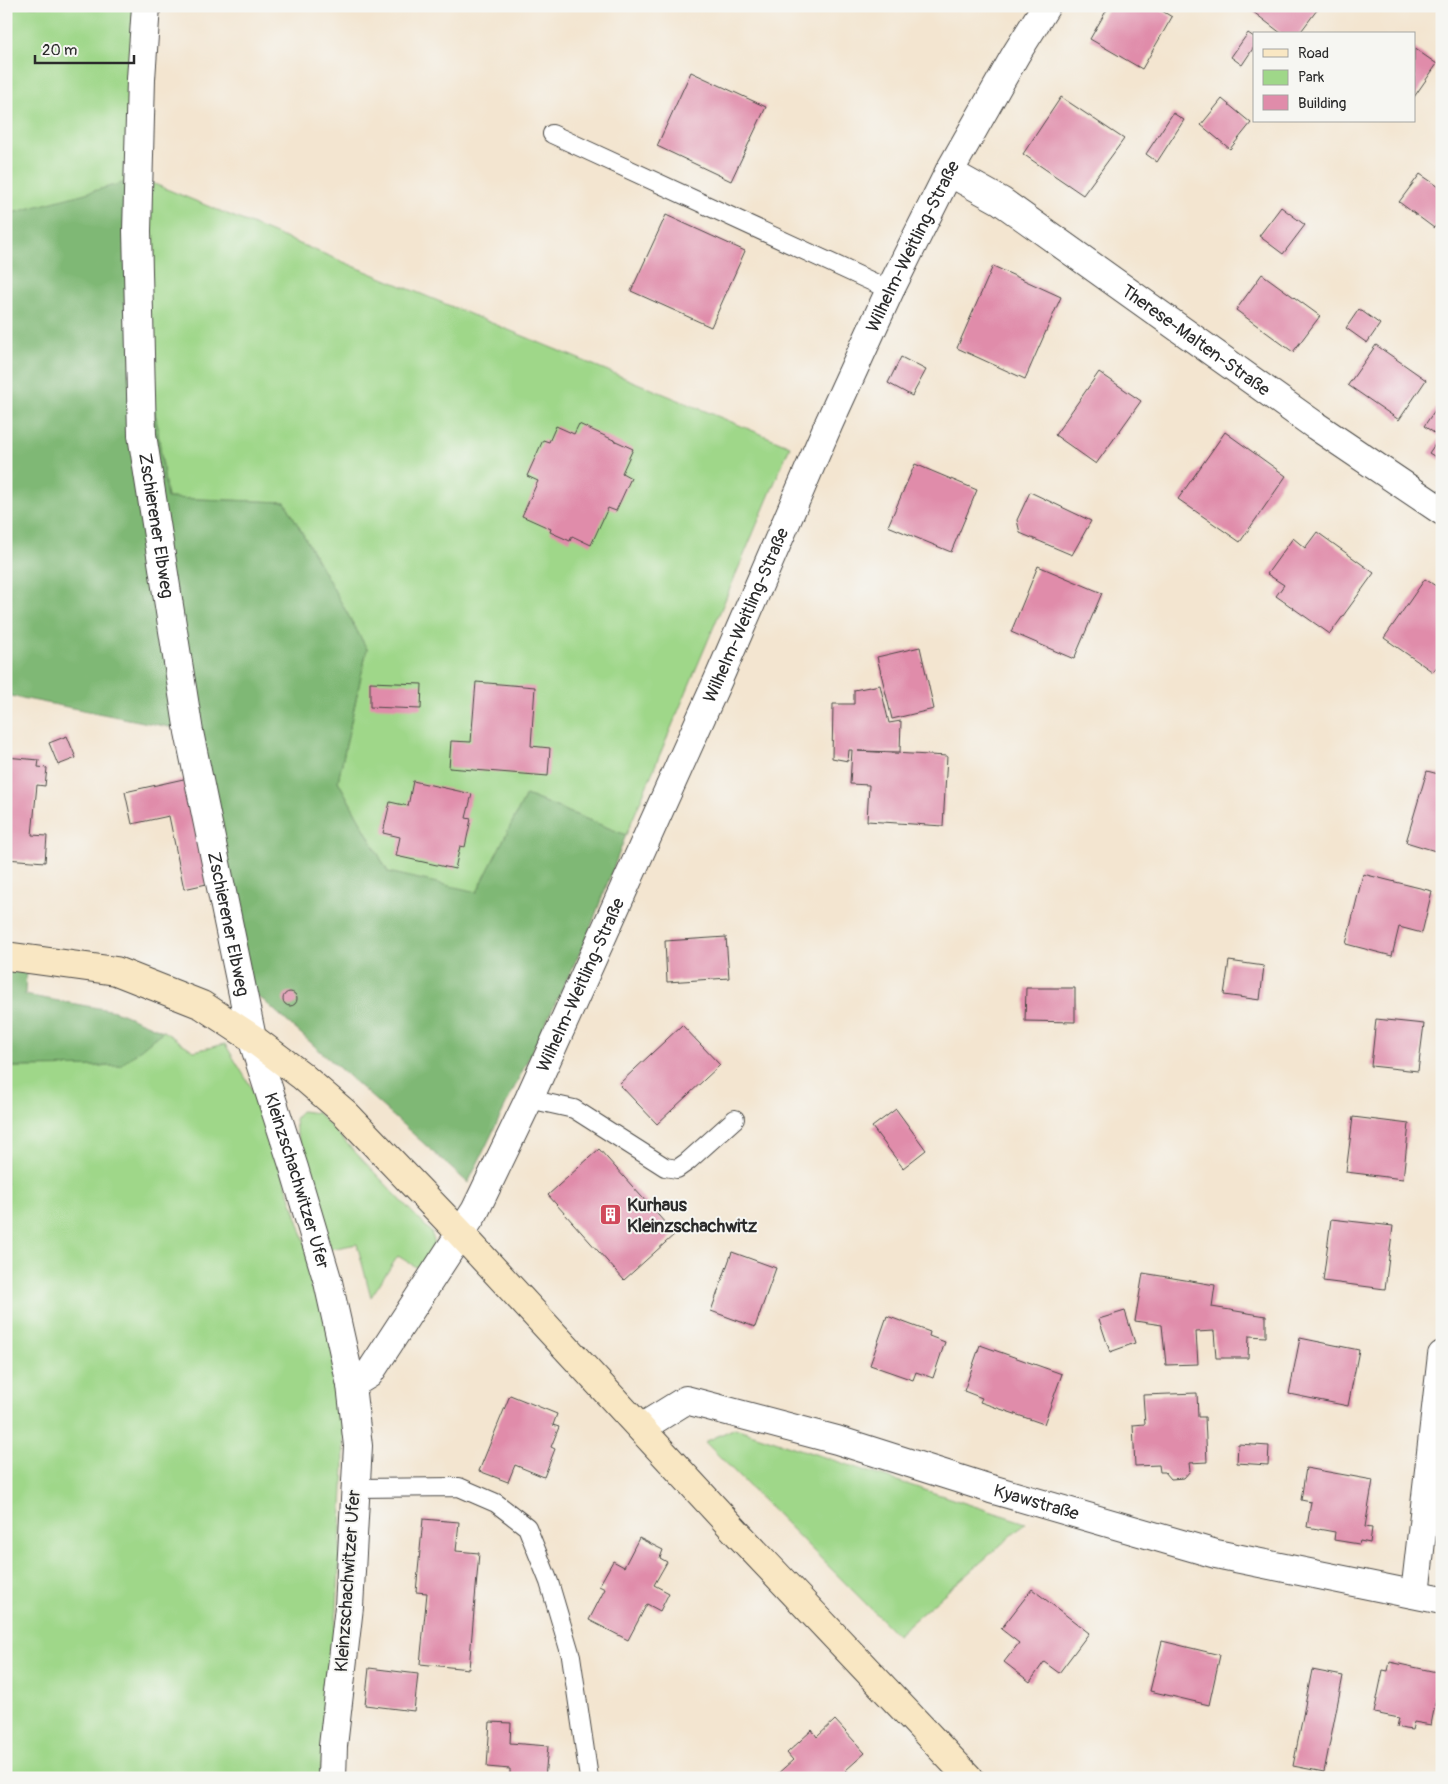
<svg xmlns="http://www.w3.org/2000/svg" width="1448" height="1784" viewBox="0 0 1448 1784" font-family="Pangolin,sans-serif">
  <rect width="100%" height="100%" fill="#f6f6f2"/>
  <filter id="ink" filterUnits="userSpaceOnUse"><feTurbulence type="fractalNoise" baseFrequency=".02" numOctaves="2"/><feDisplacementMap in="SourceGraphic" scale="10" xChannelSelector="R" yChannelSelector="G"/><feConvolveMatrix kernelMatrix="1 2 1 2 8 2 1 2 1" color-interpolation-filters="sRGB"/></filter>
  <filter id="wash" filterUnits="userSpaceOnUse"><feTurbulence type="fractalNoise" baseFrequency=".0096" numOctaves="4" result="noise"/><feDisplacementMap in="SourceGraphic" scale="20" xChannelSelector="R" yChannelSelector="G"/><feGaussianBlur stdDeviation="1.12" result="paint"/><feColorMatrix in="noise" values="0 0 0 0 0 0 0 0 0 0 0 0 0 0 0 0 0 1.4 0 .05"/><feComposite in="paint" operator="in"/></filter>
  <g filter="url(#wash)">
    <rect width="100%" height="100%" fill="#f3e5d0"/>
    <!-- green -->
    <g fill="#9fd789" stroke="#65815a">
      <polygon points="6,6 140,6 130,181 6,280"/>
      <polygon points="147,181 790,446 626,835 526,795 477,893 388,872 338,781 367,649 285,502 167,498 149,368"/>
      <polygon points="163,1031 194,1051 225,1044 251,1087 269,1131 319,1286 343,1403 344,1467 337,1608 320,1778 6,1778 6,1067 119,1066"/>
      <polygon points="301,1111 318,1113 431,1232 437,1249 421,1270 398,1256 371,1297 357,1244 331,1249 296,1130 295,1119"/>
      <polygon points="735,1428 1026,1523 897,1635 705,1442"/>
    </g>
    <!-- forest -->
    <g fill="#7fb875" stroke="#557250">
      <polygon points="130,181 149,368 167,498 285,502 367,649 338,781 388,872 477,892 526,795 626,835 585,942 468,1183 263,1000 238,987 179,729 6,695 6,280 12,213"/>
      <polygon points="6,971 26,972 25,995 115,1011 163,1031 120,1066 6,1067"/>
    </g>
    <g id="blocks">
      <!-- building -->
      <g fill="#e08caa">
        <polygon points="1109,6 1154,6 1172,17 1142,69 1090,39"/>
        <polygon points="1256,6 1320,6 1299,34 1282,34 1252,11"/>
        <polygon points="1248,33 1254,37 1254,47 1242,65 1231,57"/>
        <polygon points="1414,48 1437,64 1414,97"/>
        <polygon points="691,72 766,107 731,181 657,146"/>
        <polygon points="1061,97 1124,139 1083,195 1023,154"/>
        <polygon points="1222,99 1251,123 1230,149 1201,125"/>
        <polygon points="1173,113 1184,120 1157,162 1146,154"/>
        <polygon points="1420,174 1442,189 1442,216 1434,228 1399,202"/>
        <polygon points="1281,207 1305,225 1283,254 1259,236"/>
        <polygon points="666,215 745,251 711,327 631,291"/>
        <polygon points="993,266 1061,297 1025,379 957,348"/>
        <polygon points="1262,274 1320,316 1293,352 1236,310"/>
        <polygon points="1359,309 1380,324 1367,343 1346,328"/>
        <polygon points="1376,345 1426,380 1399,420 1348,385"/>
        <polygon points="901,357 926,370 912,396 888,383"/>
        <polygon points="1099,372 1141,401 1096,464 1055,435"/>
        <polygon points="1442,400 1442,461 1429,453 1440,437 1424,426"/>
        <polygon points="579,424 633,449 622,473 631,478 616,511 608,508 591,545 572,536 570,541 550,532 551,529 522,516 538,481 527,476 543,440 549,442 556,426 574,434"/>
        <polygon points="1225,432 1286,476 1240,542 1178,499"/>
        <polygon points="915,464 977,490 951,552 888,526"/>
        <polygon points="1030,492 1091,521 1072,555 1020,533 1017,520"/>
        <polygon points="1317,532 1374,573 1330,634 1276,596 1284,585 1267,574 1293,538 1305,548"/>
        <polygon points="1038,566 1102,593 1074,659 1011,632"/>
        <polygon points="1425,579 1442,590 1442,659 1433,672 1384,638"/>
        <polygon points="920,647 934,709 892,719 877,657"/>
        <polygon points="370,682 422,684 421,709 370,707"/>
        <polygon points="476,682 535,687 531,746 550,748 548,776 449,768 451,741 471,742"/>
        <polygon points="880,685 889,723 901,721 900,752 858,751 947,756 943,826 867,821 869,785 850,784 852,750 849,750 848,761 832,758 833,704 854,704 854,690"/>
        <polygon points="67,736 76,758 58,765 49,743"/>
        <polygon points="6,757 39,760 38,767 47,768 45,786 37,785 32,835 47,836 45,862 6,859"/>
        <polygon points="1427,771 1442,775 1442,853 1406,842"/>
        <polygon points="188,778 211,883 184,889 169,816 132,824 125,792"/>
        <polygon points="413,781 472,794 466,818 471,819 465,847 460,846 455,869 396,856 400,837 383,833 390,802 408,806"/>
        <polygon points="1363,874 1432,891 1422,933 1399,927 1392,956 1346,944"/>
        <polygon points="726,937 729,978 667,982 665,941"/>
        <polygon points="1229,961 1264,966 1260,1000 1224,995"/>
        <polygon points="1026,988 1075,988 1075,1022 1025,1021"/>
        <circle cx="290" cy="999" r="7"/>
        <polygon points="1376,1019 1424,1024 1418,1071 1371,1066"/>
        <polygon points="682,1025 720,1065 657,1124 619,1084"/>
        <polygon points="896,1109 926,1150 903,1168 872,1127"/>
        <polygon points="1353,1117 1409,1124 1403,1179 1346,1172"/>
        <polygon points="599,1149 675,1234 624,1280 548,1195"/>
        <polygon points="1331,1219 1393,1226 1385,1289 1323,1281"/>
        <polygon points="732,1252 776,1268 755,1327 711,1311"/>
        <polygon points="1143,1273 1215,1285 1212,1307 1266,1316 1266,1337 1249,1336 1248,1358 1216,1358 1214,1331 1196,1332 1198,1364 1166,1365 1162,1325 1135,1321"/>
        <polygon points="1125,1311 1135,1343 1110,1352 1099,1319"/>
        <polygon points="887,1316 930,1332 929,1336 945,1342 933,1378 916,1372 913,1380 870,1365"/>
        <polygon points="1300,1338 1359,1350 1348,1406 1289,1394"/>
        <polygon points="980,1345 1062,1374 1044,1424 980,1402 982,1398 964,1391"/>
        <polygon points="1197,1393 1198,1417 1205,1417 1207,1462 1189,1463 1190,1471 1184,1478 1171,1479 1165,1472 1160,1472 1159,1465 1135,1466 1133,1425 1145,1424 1143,1395"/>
        <polygon points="510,1395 557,1414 553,1425 559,1427 551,1447 555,1449 544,1477 515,1465 508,1482 479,1471"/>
        <polygon points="1238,1444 1269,1446 1268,1465 1237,1463"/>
        <polygon points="1306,1468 1373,1480 1365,1527 1372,1528 1370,1543 1360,1541 1359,1544 1334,1540 1335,1532 1307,1527 1311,1502 1301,1500"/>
        <polygon points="423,1519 459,1522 456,1551 479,1553 469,1669 420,1664 427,1593 416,1592"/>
        <polygon points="639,1538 663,1550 660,1558 667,1562 654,1585 669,1593 660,1611 647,1604 628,1640 589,1620 605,1589 599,1586 613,1561 624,1567"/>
        <polygon points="1032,1589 1089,1633 1059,1673 1044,1662 1030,1682 1004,1662 1019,1643 1001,1629"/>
        <polygon points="1162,1641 1220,1655 1209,1705 1150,1691"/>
        <polygon points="1390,1662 1441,1673 1431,1725 1414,1722 1412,1730 1405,1729 1397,1727 1399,1718 1374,1713 1383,1670 1388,1671"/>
        <polygon points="369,1668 418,1674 414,1711 365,1705"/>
        <polygon points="1312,1670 1343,1676 1324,1772 1293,1766"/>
        <polygon points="835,1720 865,1753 846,1770 854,1778 779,1778 776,1775 793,1760 787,1753 812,1730 817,1737"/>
        <polygon points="490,1722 511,1723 510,1743 548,1746 545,1778 510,1778 510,1769 487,1767"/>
      </g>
    </g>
  </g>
  <g filter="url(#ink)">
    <use href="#blocks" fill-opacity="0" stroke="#494744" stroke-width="1"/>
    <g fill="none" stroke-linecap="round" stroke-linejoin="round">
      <defs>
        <g id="lane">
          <polyline points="552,134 890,290"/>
          <polyline points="529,1099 574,1109 665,1167 677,1169 687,1162 735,1119"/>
          <polyline points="356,1488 459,1487 496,1503 527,1527 549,1582 571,1656 589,1778"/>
        </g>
        <g id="street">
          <path id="s1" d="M146,6L141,79L137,231L142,435L189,732L252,1038L294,1168L328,1282L351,1385L358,1446L349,1607L333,1746L332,1778"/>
          <path id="s2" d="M949,172L1001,201L1316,426L1442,511"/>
          <path id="s3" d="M351,1385L369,1374L475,1211L529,1099L718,680L829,423L890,290L949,172L1016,54L1046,6"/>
          <path id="s4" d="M641,1428L686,1400L837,1440L991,1489L1216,1554L1442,1600"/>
          <polyline points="1415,1594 1442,1355"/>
        </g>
        <polyline id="secondary" points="6,956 116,971 202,1005 252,1038 301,1075 345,1113 460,1233 739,1535 969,1778"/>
      </defs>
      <!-- lane casing -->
      <use href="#lane" stroke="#494744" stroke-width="20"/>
      <!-- street casing -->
      <use href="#street" stroke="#494744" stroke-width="30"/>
      <!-- secondary casing -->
      <use href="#secondary" stroke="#494744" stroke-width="30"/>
      <!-- lane -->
      <use href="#lane" stroke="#fff" stroke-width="18"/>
      <!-- street -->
      <use href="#street" stroke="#fff" stroke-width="28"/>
      <!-- secondary -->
      <use href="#secondary" stroke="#f9e7c3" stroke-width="28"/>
    </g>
  </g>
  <!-- icons -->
  <defs>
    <symbol id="building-square" viewBox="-11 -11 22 22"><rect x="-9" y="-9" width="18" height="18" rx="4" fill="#d1495b" stroke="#f6f6f2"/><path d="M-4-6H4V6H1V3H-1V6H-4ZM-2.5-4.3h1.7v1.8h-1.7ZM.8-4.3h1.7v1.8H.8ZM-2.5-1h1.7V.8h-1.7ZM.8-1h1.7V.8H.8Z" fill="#fff"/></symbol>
  </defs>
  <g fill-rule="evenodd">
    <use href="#building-square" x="598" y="1202" width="25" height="25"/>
  </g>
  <g text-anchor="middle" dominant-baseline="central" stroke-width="4" stroke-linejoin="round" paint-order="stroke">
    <!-- street labels -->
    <g font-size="18" fill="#2b2b2b" stroke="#f6f6f2">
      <text stroke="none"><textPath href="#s3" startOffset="1275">Wilhelm-Weitling-Straße</textPath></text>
      <text stroke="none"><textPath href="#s2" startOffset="299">Therese-Malten-Straße</textPath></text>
      <text stroke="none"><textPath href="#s1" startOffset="521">Zschierener Elbweg</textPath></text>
      <text stroke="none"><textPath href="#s3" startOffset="870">Wilhelm-Weitling-Straße</textPath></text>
      <text stroke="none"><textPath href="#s1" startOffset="926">Zschierener Elbweg</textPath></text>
      <text stroke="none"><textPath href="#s3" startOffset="465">Wilhelm-Weitling-Straße</textPath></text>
      <text stroke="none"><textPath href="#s1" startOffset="1192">Kleinzschachwitzer Ufer</textPath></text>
      <text stroke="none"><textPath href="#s4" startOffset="418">Kyawstraße</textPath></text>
      <text transform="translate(348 1581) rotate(-86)">Kleinzschachwitzer Ufer</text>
    </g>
    <!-- poi labels -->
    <g font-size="18" font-weight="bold" fill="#2b2b2b" stroke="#f6f6f2" text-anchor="start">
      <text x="627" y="1205">Kurhaus<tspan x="627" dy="21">Kleinzschachwitz</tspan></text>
    </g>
  </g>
  <!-- margin -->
  <rect width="1448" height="1784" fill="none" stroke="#f6f6f2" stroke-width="25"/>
  <!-- legend -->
  <rect x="1253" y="32" width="162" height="90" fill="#f6f6f2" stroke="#a5a5a2"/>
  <rect x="1263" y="49" width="25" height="8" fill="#f9e7c3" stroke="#a5a5a2"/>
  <text x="1298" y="58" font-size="15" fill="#2b2b2b">Road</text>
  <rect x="1263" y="70" width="25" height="15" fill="#9fd789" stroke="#a5a5a2"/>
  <text x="1298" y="82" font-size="15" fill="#2b2b2b">Park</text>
  <rect x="1263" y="95" width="25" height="15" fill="#e08caa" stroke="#a5a5a2"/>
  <text x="1298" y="108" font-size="15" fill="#2b2b2b">Building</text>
  <!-- scale -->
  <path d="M35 55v8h99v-8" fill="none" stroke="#2b2b2b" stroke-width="2.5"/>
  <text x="42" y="55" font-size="15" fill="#2b2b2b" stroke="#f6f6f2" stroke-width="4" paint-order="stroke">20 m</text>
</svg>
